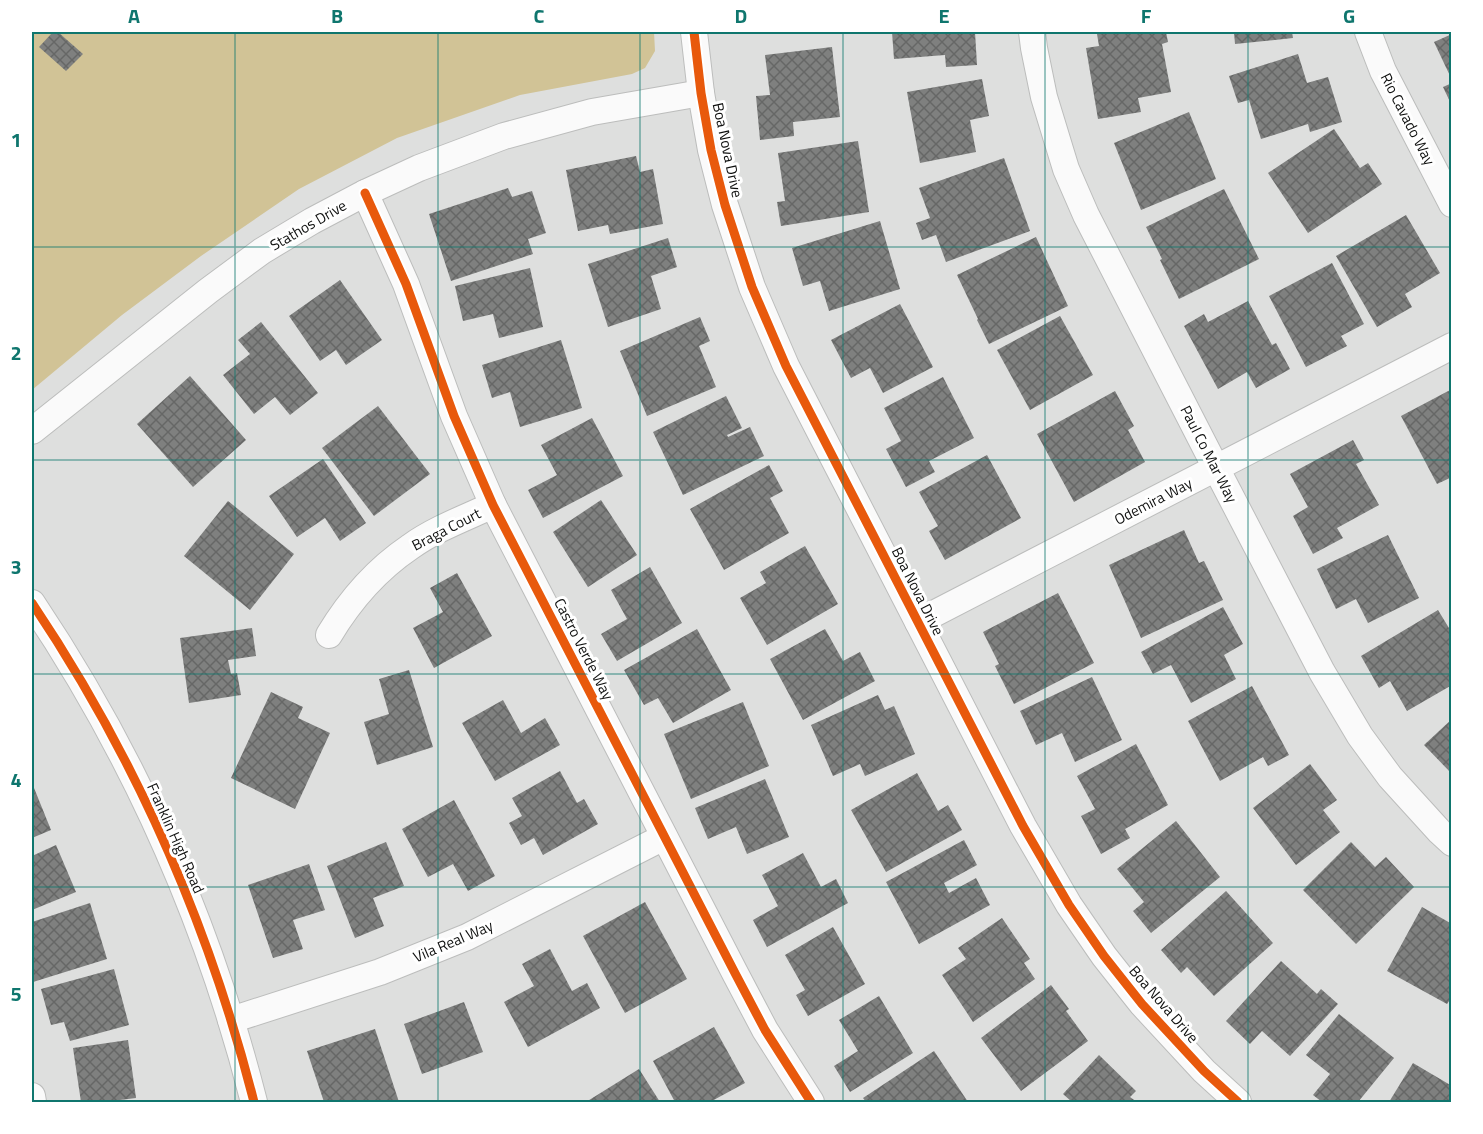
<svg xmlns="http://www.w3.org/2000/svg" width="1483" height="1134" viewBox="0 0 1483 1134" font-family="'Titillium Web',sans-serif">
  <defs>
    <pattern id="building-cross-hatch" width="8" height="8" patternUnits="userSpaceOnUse" patternTransform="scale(1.5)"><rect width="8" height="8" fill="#7f807f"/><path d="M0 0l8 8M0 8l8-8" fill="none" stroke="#666766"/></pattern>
  </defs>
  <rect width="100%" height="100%" fill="#dedfde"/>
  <!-- green -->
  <polygon fill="#d1c396" points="32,32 654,32 655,51 645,68 632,74 520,95 397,138 299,189 201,256 122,315 32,390"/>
  <!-- building -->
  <g fill="url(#building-cross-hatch)">
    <polygon points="53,32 58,32 83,54 66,71 39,47"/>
    <polygon points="892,32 975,32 977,65 946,67 945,55 894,59"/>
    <polygon points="1109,32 1166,32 1168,42 1162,44 1171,92 1138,98 1141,112 1098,119 1086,48 1099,46 1097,34"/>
    <polygon points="1234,32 1292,32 1293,38 1235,44"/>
    <polygon points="1452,34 1452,80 1434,42"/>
    <polygon points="832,47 840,117 793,122 794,136 760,140 756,96 770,95 765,55"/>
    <polygon points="1298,54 1307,83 1328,77 1342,122 1310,132 1308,124 1261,139 1249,100 1238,103 1229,76"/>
    <polygon points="982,79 989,116 970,120 976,152 920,163 907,92"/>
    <polygon points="1452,83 1452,106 1443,87"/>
    <polygon points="1189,112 1216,179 1141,210 1114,143"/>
    <polygon points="1334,129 1360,168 1368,163 1382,184 1308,233 1268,173"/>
    <polygon points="858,141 869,212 781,226 777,202 785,201 778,153"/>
    <polygon points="636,156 640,172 653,169 663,224 610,234 608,225 578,231 566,170"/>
    <polygon points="1004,158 1030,231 946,262 936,235 922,240 916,223 930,218 919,188"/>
    <polygon points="508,188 512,197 532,191 546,233 528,239 533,254 451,281 429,214"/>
    <polygon points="1224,189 1259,259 1179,299 1160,260 1162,259 1146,227"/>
    <polygon points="1406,215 1440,273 1405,294 1412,307 1377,327 1336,256"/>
    <polygon points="880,221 900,289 829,311 820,281 803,286 792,248"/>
    <polygon points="1036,237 1068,306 989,344 977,320 978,319 957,275"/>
    <polygon points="668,238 677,267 651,276 661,309 608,327 588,264"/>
    <polygon points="1332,263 1364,324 1341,336 1347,346 1306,367 1269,296"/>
    <polygon points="530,268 543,327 499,338 493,314 463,321 455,286"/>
    <polygon points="340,280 382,340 346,365 336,350 320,361 289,316"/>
    <polygon points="1248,301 1272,345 1276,343 1290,369 1256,388 1247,372 1218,389 1184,326 1204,314 1208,322"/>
    <polygon points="900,304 933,367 883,393 870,368 851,378 831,340"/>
    <polygon points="1060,316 1093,375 1030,410 997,350"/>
    <polygon points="700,317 710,341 699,346 716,387 647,416 620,351"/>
    <polygon points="261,322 318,393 290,415 275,397 254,414 223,375 250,354 238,340"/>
    <polygon points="561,340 582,408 520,427 510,392 492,398 482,365"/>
    <polygon points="190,376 246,440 193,487 137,424"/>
    <polygon points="943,377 974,438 929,461 935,472 906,487 886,449 901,441 884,408"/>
    <polygon points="1452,389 1452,477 1437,484 1401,416"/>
    <polygon points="1115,391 1134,426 1128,430 1145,462 1074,502 1037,434"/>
    <polygon points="726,396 742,428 727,435 728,437 750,427 764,456 683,495 653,432"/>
    <polygon points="378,406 430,474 374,516 322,448"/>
    <polygon points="592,418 623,476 543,518 528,490 557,475 541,445"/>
    <polygon points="1353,440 1364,460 1356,464 1379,505 1337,528 1343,538 1313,554 1293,516 1308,507 1290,474"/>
    <polygon points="987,455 1021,518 945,560 929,531 938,526 919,492"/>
    <polygon points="323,459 366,523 340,541 325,518 297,537 269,496"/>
    <polygon points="769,465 783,491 770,498 789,533 724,570 690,509"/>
    <polygon points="601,500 637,555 588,587 553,532"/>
    <polygon points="228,501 294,554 250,610 184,556"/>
    <polygon points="1184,530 1199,563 1204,561 1223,600 1141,638 1109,565"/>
    <polygon points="1388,535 1419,598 1368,623 1356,599 1336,609 1317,569"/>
    <polygon points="805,546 838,604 767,645 740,598 766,583 760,572"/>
    <polygon points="650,567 682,623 617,661 601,634 627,619 611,590"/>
    <polygon points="457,573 492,636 434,668 413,628 443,612 430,588"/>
    <polygon points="1058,593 1094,663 1014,704 995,666 999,664 983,632"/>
    <polygon points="1223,607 1243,644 1224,655 1236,679 1191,703 1171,665 1153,674 1141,652"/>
    <polygon points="1438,610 1452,633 1452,685 1407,711 1390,681 1379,688 1361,656"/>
    <polygon points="252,628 256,656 228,660 231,674 237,673 241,695 189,703 180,638"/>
    <polygon points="697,629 731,690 673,723 658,698 644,705 624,670"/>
    <polygon points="825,629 843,661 860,652 875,681 803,720 770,659"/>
    <polygon points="409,670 433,747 377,765 364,722 389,714 379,679"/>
    <polygon points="1092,677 1122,740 1075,762 1062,733 1036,745 1020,711"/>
    <polygon points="1252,686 1289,755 1268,766 1263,757 1220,781 1188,721"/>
    <polygon points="271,692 303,707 298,718 330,733 295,809 231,778"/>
    <polygon points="878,695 885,710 894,706 915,754 865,776 860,764 833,776 811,725"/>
    <polygon points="503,700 521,733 545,718 560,745 495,781 462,723"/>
    <polygon points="743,702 769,766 691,799 664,734"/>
    <polygon points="1452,719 1452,774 1424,745"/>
    <polygon points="1136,744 1168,805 1125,829 1130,838 1101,854 1081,816 1095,809 1077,776"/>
    <polygon points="1310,764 1337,800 1323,810 1340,832 1296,865 1253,808"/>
    <polygon points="560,771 577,803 584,799 598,824 543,855 534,838 521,845 509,823 522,816 512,798"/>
    <polygon points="917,773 938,811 948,805 962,830 886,872 851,810"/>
    <polygon points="765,779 789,837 747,854 736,827 708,839 695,808"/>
    <polygon points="32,783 51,830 32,838"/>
    <polygon points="454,800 495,876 468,891 453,864 428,877 402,829"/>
    <polygon points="1176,821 1220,877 1151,933 1133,911 1144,902 1117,869"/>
    <polygon points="964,840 977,865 944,883 949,893 976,878 990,905 919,944 886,882"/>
    <polygon points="386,842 404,886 373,898 384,926 355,938 327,866"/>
    <polygon points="1351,842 1375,867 1386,857 1414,887 1356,944 1303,890"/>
    <polygon points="56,845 76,892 32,910 32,856"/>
    <polygon points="803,853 821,887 836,879 848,903 767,947 753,920 778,906 762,875"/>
    <polygon points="309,864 325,910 293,920 303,949 273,958 248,885"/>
    <polygon points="1226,891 1273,943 1214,996 1187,967 1181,973 1161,950"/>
    <polygon points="645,902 687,979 625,1013 583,936"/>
    <polygon points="90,903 107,959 33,982 32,978 32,922"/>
    <polygon points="1422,907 1452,924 1452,945 1449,949 1452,950 1452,997 1447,1004 1387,971"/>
    <polygon points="1002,918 1030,959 1024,963 1035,979 973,1022 942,975 966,959 958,948"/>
    <polygon points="833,927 865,984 808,1016 796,995 805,990 785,955"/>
    <polygon points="550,949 572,991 587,983 600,1008 528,1047 504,1002 534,986 522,964"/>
    <polygon points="1281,961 1317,994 1321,989 1338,1004 1290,1056 1262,1031 1250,1044 1226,1021"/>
    <polygon points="114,969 129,1025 70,1041 64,1022 51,1025 41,989"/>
    <polygon points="1051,985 1069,1009 1066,1011 1088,1041 1021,1091 981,1038"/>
    <polygon points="879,996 913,1053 850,1092 834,1066 858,1051 839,1020"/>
    <polygon points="464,1002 483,1052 422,1074 404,1024"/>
    <polygon points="1339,1014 1394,1058 1358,1102 1322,1102 1313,1095 1330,1074 1306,1055"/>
    <polygon points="714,1027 745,1083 710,1102 675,1102 653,1061"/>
    <polygon points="375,1029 399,1102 324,1102 307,1051"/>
    <polygon points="128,1040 136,1098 104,1102 81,1102 73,1048"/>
    <polygon points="934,1051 968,1102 866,1102 863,1098"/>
    <polygon points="1099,1055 1136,1091 1130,1097 1137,1102 1072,1102 1063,1094"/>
    <polygon points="1413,1063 1452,1086 1452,1102 1389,1102"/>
    <polygon points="639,1069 660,1102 586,1102"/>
  </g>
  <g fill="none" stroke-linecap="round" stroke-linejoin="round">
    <defs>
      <g id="minor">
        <polyline points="694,32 701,93 711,150 725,205 752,287 786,366 1023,826 1069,905 1104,956 1142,1004 1204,1071 1238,1102"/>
        <polyline points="1032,32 1034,48 1044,97 1066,169 1086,215 1216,468 1322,672 1360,736 1390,777 1440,832 1452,843"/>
        <polyline points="1368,32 1383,71 1452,204"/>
        <polyline points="365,193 406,284 454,416 493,505 736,975 765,1030 811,1102"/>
        <polyline points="32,431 208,291 262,251 312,221 365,193 419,168 504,136 592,112 701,93"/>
        <path d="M32,603C134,755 209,925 254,1102"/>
        <polyline points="918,622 1452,346"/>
        <path d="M329,635C350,600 376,570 410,547C435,529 465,518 493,505"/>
        <polyline points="231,1020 380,972 467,937 664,837"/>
        <polyline points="32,1096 33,1102"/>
      </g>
    </defs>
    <!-- minor casing -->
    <use href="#minor" stroke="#bcbdbc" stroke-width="28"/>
    <!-- minor -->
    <use href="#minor" stroke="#fafafa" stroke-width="26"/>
    <defs>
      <g id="cycleway">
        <polyline points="694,32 701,93 711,150 725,205 752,287 786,366 1023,826 1069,905 1104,956 1142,1004 1204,1071 1238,1102"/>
        <polyline points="365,193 406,284 454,416 493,505 736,975 765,1030 811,1102"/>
        <path d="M32,603C134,755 209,925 254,1102"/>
      </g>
    </defs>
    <!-- cycleway casing -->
    <use href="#cycleway" stroke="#fff" stroke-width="13"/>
    <!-- cycleway -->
    <use href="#cycleway" stroke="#e8590c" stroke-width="9"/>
  </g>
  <!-- grid -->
  <path fill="none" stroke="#0f766e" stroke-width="1.5" stroke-opacity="0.55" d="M235,32V1102M438,32V1102M640,32V1102M843,32V1102M1045,32V1102M1248,32V1102M32,247H1452M32,460H1452M32,674H1452M32,887H1452"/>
  <g text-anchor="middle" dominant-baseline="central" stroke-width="6" stroke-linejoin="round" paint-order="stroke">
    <!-- street labels -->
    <g font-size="15" fill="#0e0f0e" stroke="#fff">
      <text transform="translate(1408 119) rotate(63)">Rio Cavado Way</text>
      <text transform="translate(728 150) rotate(78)">Boa Nova Drive</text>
      <text transform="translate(308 225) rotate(-30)">Stathos Drive</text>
      <text transform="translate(1209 454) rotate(63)">Paul Co Mar Way</text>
      <text transform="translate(1153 501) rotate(-27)">Odemira Way</text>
      <text transform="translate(446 529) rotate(-27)">Braga Court</text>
      <text transform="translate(918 591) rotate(63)">Boa Nova Drive</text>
      <text transform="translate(584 649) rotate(63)">Castro Verde Way</text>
      <text transform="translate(176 838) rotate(66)">Franklin High Road</text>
      <text transform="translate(453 941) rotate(-23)">Vila Real Way</text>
      <text transform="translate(1164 1004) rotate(49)">Boa Nova Drive</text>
    </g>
  </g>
  <!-- border -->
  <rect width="1483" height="1134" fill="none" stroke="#ffffff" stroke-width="66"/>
  <rect x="33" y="33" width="1417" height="1068" fill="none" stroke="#0f766e" stroke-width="2"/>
  <g font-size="20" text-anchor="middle" font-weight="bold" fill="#0f766e">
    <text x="134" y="23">A</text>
    <text x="337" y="23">B</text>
    <text x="539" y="23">C</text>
    <text x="741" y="23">D</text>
    <text x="944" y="23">E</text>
    <text x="1146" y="23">F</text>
    <text x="1349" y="23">G</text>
    <text x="16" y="147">1</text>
    <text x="16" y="360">2</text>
    <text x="16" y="574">3</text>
    <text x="16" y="787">4</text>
    <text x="16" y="1001">5</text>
  </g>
</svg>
